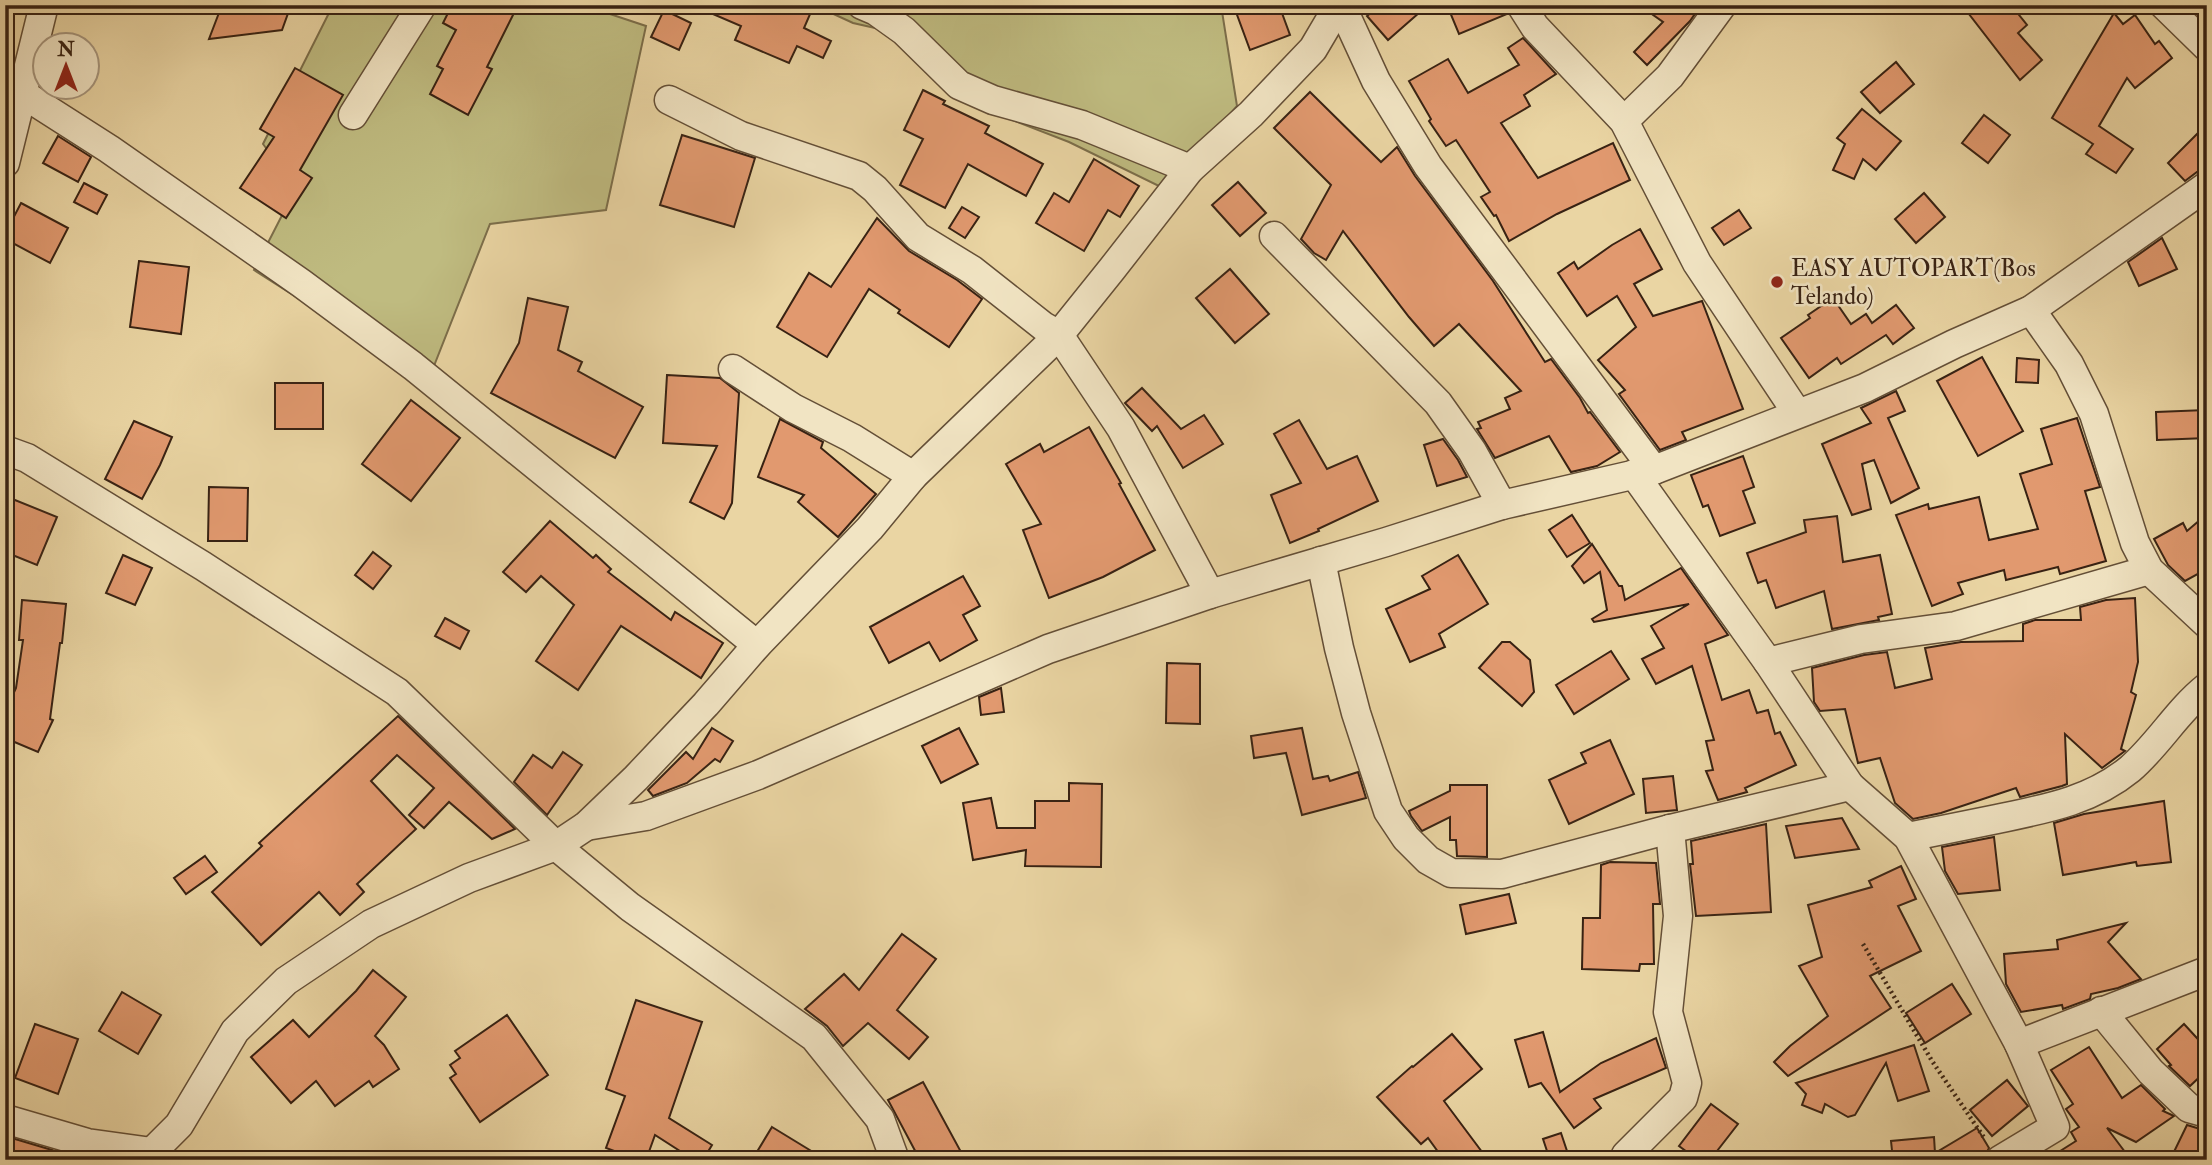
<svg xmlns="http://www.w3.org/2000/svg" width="2212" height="1165" viewBox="0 0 2212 1165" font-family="'IM FELL Double Pica',serif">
  <rect width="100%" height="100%" fill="#ead5a3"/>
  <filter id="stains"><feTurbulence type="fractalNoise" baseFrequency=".00286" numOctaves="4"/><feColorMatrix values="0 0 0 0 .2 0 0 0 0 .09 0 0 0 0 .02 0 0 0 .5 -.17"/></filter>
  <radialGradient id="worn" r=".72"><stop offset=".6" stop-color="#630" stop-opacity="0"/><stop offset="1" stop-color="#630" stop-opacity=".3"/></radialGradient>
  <!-- green -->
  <g fill="#bfbb80" stroke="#7c6e4a" stroke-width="2">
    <polygon points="333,5 583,5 646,26 606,210 490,224 428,381 254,270 296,188 263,144"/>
    <polygon points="814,5 1221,5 1237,106 1165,189 1069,142 958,99 915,37 853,23"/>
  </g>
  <!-- building -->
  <g fill="#e1996f" stroke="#382213" stroke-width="2">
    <polygon points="222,5 291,5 282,30 209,39"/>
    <polygon points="452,5 518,5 487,67 492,69 468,115 430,94 443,69 437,66 456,30 443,23"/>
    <polygon points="692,5 814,5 804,28 831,41 823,58 797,46 789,63 735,40 741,26"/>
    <polygon points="1253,5 1279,5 1290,35 1250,50 1236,12"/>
    <polygon points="1380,5 1428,5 1388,40 1367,16"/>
    <polygon points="1447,5 1504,5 1507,14 1459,34"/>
    <polygon points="1639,5 1701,5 1690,21 1647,65 1634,52 1663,22"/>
    <polygon points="1962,5 2011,5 2027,25 2018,33 2042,60 2020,80"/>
    <polygon points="664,10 691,23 679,50 651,37"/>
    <polygon points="2114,13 2123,24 2135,15 2155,44 2159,41 2172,58 2135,88 2127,78 2099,126 2133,149 2116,173 2086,154 2093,144 2052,118"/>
    <polygon points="1523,38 1556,74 1524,95 1530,106 1501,123 1538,178 1613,143 1630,180 1557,214 1509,241 1496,215 1494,216 1481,197 1490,192 1456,140 1446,146 1429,121 1431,119 1409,81 1448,59 1468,93 1519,65 1508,48"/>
    <polygon points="1896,62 1914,84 1880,113 1861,92"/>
    <polygon points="295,68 343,95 300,170 312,178 286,218 240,188 274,137 260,129"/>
    <polygon points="923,90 945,101 943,104 989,126 985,133 1043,164 1026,196 968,164 945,208 900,185 923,139 904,130"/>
    <polygon points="1310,92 1381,162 1397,147 1415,176 1493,281 1545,362 1551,359 1580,398 1588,413 1590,412 1620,452 1597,466 1571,472 1549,436 1495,458 1477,429 1481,428 1478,422 1510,409 1505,398 1521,391 1459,324 1434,346 1409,317 1343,231 1326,260 1314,253 1301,239 1331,185 1274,128"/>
    <polygon points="1862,109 1901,141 1876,170 1863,159 1854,179 1833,170 1845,144 1837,138"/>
    <polygon points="1984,115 2010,135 1988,163 1962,143"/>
    <polygon points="2207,124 2207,170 2197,172 2185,181 2168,163"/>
    <polygon points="682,135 755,158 734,227 660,205"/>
    <polygon points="58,136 91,157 78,182 43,163"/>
    <polygon points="1094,159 1139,186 1120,217 1108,210 1084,251 1036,223 1054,193 1069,202"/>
    <polygon points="1238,182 1266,213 1240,236 1212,205"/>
    <polygon points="84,183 107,195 97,214 74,202"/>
    <polygon points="1924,193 1945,217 1916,243 1895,219"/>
    <polygon points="21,203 68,228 50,263 5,239 5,234"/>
    <polygon points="962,207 979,217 965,238 949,228"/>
    <polygon points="1739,210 1751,228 1724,245 1712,228"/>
    <polygon points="877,218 909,251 957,280 982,299 949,347 898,313 900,310 869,289 827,357 777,327 809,273 831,287"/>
    <polygon points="1640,229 1662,269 1634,284 1653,316 1702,301 1743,409 1682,432 1686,440 1660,450 1619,394 1625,390 1598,360 1636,327 1617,296 1587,316 1558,273 1574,262 1578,269 1612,245"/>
    <polygon points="2162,238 2177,269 2139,286 2128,262"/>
    <polygon points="139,261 189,267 181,334 130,327"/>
    <polygon points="1230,269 1269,314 1235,343 1196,298"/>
    <polygon points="528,298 568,307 558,350 582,362 578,371 643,407 615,458 491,393 519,343"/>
    <polygon points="1833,298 1851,324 1866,314 1872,323 1896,305 1914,328 1893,344 1886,335 1841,364 1837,358 1809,378 1781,338 1810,318 1808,315"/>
    <polygon points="1982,357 2023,431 1978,456 1937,381"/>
    <polygon points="2017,358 2039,360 2038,383 2016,382"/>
    <polygon points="667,375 720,378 739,393 732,503 724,519 690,502 717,446 663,443"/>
    <rect x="275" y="383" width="48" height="46"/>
    <polygon points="1142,388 1181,429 1204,415 1223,444 1183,468 1157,426 1152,431 1125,403"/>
    <polygon points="1896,391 1905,411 1888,418 1919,488 1891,503 1874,460 1862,464 1871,509 1852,515 1822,444 1871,423 1861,408"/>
    <polygon points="411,400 460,438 411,501 362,464"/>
    <polygon points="2206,410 2207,438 2157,440 2156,412"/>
    <polygon points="2077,418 2100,487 2085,491 2106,561 2060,574 2058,567 2006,580 2004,570 1958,583 1963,594 1932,606 1896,515 1928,504 1929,509 1979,497 1989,540 2038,529 2020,474 2052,464 2041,429"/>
    <polygon points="780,419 823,442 821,448 876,494 838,537 798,502 804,495 758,477"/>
    <polygon points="1299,420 1327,469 1357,456 1378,501 1318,529 1319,531 1290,543 1271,495 1301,483 1274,434"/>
    <polygon points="134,421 172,437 160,465 142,499 105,479"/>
    <polygon points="1089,427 1121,483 1119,484 1155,550 1103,577 1049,598 1023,530 1041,524 1006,464 1040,444 1044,452"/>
    <polygon points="1443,439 1458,460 1467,477 1437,486 1424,445"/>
    <polygon points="1743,456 1754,487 1743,491 1755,523 1720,536 1708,505 1703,507 1691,475"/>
    <polygon points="209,487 248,488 247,541 208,541"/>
    <polygon points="5,496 57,517 37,565 5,552"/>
    <polygon points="2207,514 2207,569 2185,581 2168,565 2154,539 2183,523 2187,531"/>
    <polygon points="1572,515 1590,543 1567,557 1549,530"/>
    <polygon points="1837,516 1843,562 1880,555 1892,614 1878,617 1879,620 1832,629 1824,591 1776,608 1766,580 1758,583 1747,553 1806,532 1804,520"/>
    <polygon points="550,521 593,558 596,555 611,569 608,572 671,620 675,612 723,643 701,678 621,626 578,690 536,661 574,605 541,576 526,592 503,572"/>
    <polygon points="1592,544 1619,586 1622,586 1625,600 1681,568 1728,635 1705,644 1722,700 1749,690 1757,713 1768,710 1775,734 1780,732 1796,765 1745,788 1747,792 1718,800 1706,771 1713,770 1706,741 1714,740 1692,666 1656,684 1642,659 1664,648 1651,626 1689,604 1594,622 1592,619 1607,610 1600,572 1584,583 1572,566"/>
    <polygon points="373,552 391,566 373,589 355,575"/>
    <polygon points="123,555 152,568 135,605 106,593"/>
    <polygon points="1458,555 1488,604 1439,634 1445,647 1410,662 1386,609 1430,589 1422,576"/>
    <polygon points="963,576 980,606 963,615 977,640 940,661 929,642 889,663 870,627"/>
    <polygon points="2135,598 2138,662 2131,692 2136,695 2121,749 2125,751 2102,768 2065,734 2067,784 2062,786 2020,797 2016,788 1941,813 1913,819 1895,803 1880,758 1858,763 1845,709 1820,711 1814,702 1812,668 1864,655 1887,652 1895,688 1932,679 1925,648 1961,642 2023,641 2023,624 2035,620 2081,620 2080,607 2106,600"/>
    <polygon points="22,600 66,604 62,643 60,643 50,719 53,720 38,752 5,738 5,712 16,688 23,640 19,640"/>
    <polygon points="445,618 469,631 460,649 435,636"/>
    <polygon points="1502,642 1510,642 1530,660 1534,692 1522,706 1479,668"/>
    <polygon points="1611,651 1629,679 1574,714 1556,685"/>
    <polygon points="1167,663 1200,664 1200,724 1166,723"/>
    <polygon points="1001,688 1004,712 981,715 979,697"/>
    <polygon points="398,716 515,829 492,839 449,802 424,828 409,815 434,788 397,755 371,781 416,829 357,884 364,892 340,915 319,892 261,945 212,892 262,846 259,843"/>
    <polygon points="712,728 733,741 720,762 715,759 687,783 653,796 648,790 686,752 693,759"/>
    <polygon points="959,728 978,764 941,783 922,746"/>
    <polygon points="1302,728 1313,779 1328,776 1330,781 1358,772 1366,798 1302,815 1286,753 1254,758 1251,736"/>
    <polygon points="1610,740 1634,794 1569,824 1549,780 1586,763 1581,753"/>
    <polygon points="563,752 582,765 547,815 514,782 533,755 552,768"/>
    <polygon points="1673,776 1677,810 1646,813 1643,779"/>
    <polygon points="1069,783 1102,784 1101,867 1025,866 1026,850 973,860 963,803 991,798 997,828 1035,828 1035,801 1069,801"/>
    <polygon points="1450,785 1487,785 1487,857 1457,856 1456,840 1450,840 1450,817 1422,831 1411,816 1409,811 1450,791"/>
    <polygon points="2164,801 2171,862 2137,866 2136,862 2063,875 2054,823 2084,814"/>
    <polygon points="1842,818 1859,849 1795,858 1786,826"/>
    <polygon points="1766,824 1771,912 1696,916 1690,864 1693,864 1691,841"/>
    <polygon points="1994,837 2000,890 1958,894 1945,871 1942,847"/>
    <polygon points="205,856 217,872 186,894 174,878"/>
    <polygon points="1610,862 1656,863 1660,904 1653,904 1654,964 1640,964 1639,971 1582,969 1583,918 1600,918 1601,865"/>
    <polygon points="1901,866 1916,899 1898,906 1921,951 1870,976 1891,1008 1788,1076 1774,1062 1790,1046 1828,1016 1799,966 1822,957 1808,905 1872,887 1869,881"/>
    <polygon points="1509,894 1516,923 1466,934 1460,905"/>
    <polygon points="2126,923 2108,942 2141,979 2118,988 2091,994 2090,999 2063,1009 2062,1005 2021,1012 2006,984 2004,954 2058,949 2057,940"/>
    <polygon points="902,934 936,959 897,1010 928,1037 909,1059 868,1023 843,1046 827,1026 805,1009 844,974 859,990"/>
    <polygon points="373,970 406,997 375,1036 384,1045 399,1069 373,1087 369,1081 335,1106 316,1081 291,1103 251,1057 293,1020 309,1037 356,991"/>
    <polygon points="1952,984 1971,1014 1925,1043 1906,1013"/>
    <polygon points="122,992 161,1015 138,1054 99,1031"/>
    <polygon points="636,1000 702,1022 669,1118 712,1145 703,1160 694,1160 655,1135 646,1160 639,1160 606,1148 625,1096 606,1089"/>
    <polygon points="507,1015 548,1075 480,1122 450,1078 456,1074 450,1065 460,1058 455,1051"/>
    <polygon points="35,1024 78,1039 58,1094 15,1078"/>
    <polygon points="2184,1024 2207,1049 2207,1070 2190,1086 2169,1066 2171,1065 2157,1049"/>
    <polygon points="1543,1032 1560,1092 1601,1063 1656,1038 1666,1068 1594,1099 1601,1108 1574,1128 1541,1083 1529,1087 1515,1040"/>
    <polygon points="1452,1034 1482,1069 1444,1101 1488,1160 1444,1160 1428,1138 1421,1144 1377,1097 1412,1066 1413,1067"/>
    <polygon points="1914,1045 1929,1091 1898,1101 1886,1063 1855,1115 1848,1117 1825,1104 1822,1113 1802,1105 1806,1094 1796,1083"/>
    <polygon points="2089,1047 2122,1098 2141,1085 2165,1109 2163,1111 2174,1116 2136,1142 2107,1128 2131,1160 2046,1160 2076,1141 2071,1132 2079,1127 2066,1109 2073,1104 2051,1070"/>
    <polygon points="2007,1080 2028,1106 1992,1136 1970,1110"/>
    <polygon points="923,1082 961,1152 946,1160 920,1160 888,1100"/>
    <polygon points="1711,1104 1738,1124 1710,1160 1698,1160 1679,1146"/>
    <polygon points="2187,1125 2207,1131 2207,1149 2202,1160 2170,1160"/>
    <polygon points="772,1127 826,1160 752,1160"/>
    <polygon points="1977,1128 1989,1148 1983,1160 1893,1160 1891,1141 1934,1137 1935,1153"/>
    <polygon points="1561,1133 1570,1160 1550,1160 1543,1139"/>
    <polygon points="5,1136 52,1150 73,1160 5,1160"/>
  </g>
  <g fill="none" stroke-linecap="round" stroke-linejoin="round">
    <defs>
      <g id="street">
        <polyline points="862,5 876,11 904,31 959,85 993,100 1082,125 1190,169"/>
        <polyline points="1341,5 1376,81 1428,166 1654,470"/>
        <polyline points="1521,5 1535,27 1624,121 1697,263 1797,413"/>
        <polyline points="2164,5 2207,47"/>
        <polyline points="23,94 109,149 301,283 413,366 757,645"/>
        <polyline points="669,100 741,136 859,176 875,189 918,237 972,270 1043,326 1059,335 1121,428 1210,594"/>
        <polyline points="353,115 422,5"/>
        <polyline points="1624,121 1670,76 1722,5"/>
        <polyline points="5,163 44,5"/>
        <polyline points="1274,236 1438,403 1472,451 1502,505"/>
        <polyline points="2031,310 2069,364 2094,414 2135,543 2149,570 2207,624"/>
        <polyline points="733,369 793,408 852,438 913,476"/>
        <polyline points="5,450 27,458 203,566 397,692 556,846 630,907 814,1037 880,1119 895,1160"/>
        <polyline points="1634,474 1768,662 1850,786 1908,837 2019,1044 2055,1127 2000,1160"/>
        <polyline points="1321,561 1339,648 1356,713 1388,811 1406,838 1428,860 1451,873 1502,874 1670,829 1850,786"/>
        <polyline points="1768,662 1861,639 1956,626 2149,570"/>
        <polyline points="586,826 646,816 758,775 1048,649 1210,594 1386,542 1502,505 1654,470 1865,388 1954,344 2031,310 2207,186"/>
        <path d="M1908,837C1937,831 1967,825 1997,819C2045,809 2091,801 2130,769C2159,744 2177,711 2207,687"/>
        <polyline points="2101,1011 2151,1072 2189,1108 2207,1113"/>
        <polyline points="2019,1044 2207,971"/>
        <polyline points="5,1119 87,1143 152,1152"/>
        <polyline points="149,1160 152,1152 179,1125 235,1031 286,981 371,924 469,878 556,846 586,826 636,778 706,704 757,645 870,528 913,476 1059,335 1112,269 1190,169 1251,114 1313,49 1339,5"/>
        <polyline points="1631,1160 1626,1155 1683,1098 1687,1083 1668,1012 1678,916 1670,829"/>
      </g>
    </defs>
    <!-- street casing -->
    <use href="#street" stroke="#644f37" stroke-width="31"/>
    <!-- path -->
    <polyline stroke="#382213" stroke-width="4.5" stroke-dasharray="2 3.5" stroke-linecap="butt" points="1863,944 1932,1061 1985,1139"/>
    <!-- street -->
    <use href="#street" stroke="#f1e4c3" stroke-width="28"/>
  </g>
  <!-- markers -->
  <circle fill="#8f2418" stroke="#f1e4c3" stroke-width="2.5" cx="1777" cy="282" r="7"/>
  <g text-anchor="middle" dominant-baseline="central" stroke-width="5" stroke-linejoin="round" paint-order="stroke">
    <!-- poi labels -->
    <g font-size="24" fill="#382213" stroke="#f1e4c3" text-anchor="start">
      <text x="1791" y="268">EASY AUTOPART(Bos<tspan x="1791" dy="28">Telando)</tspan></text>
    </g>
  </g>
  <!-- margin -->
  <rect width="2212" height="1165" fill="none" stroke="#ead5a3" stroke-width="28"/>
  <rect x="7" y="7" width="2198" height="1151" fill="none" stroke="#382213" stroke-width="3.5"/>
  <rect x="14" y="14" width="2184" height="1137" fill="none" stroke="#382213" stroke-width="2"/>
  <!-- north arrow -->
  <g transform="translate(66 66)"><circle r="33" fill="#f1e4c3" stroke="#a7967d" stroke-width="2"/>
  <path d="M0-5L12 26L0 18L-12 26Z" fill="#8f2418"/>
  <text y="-10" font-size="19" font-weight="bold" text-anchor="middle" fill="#382213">N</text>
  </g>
  <rect width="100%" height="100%" filter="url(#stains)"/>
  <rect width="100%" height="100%" fill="url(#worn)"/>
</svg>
